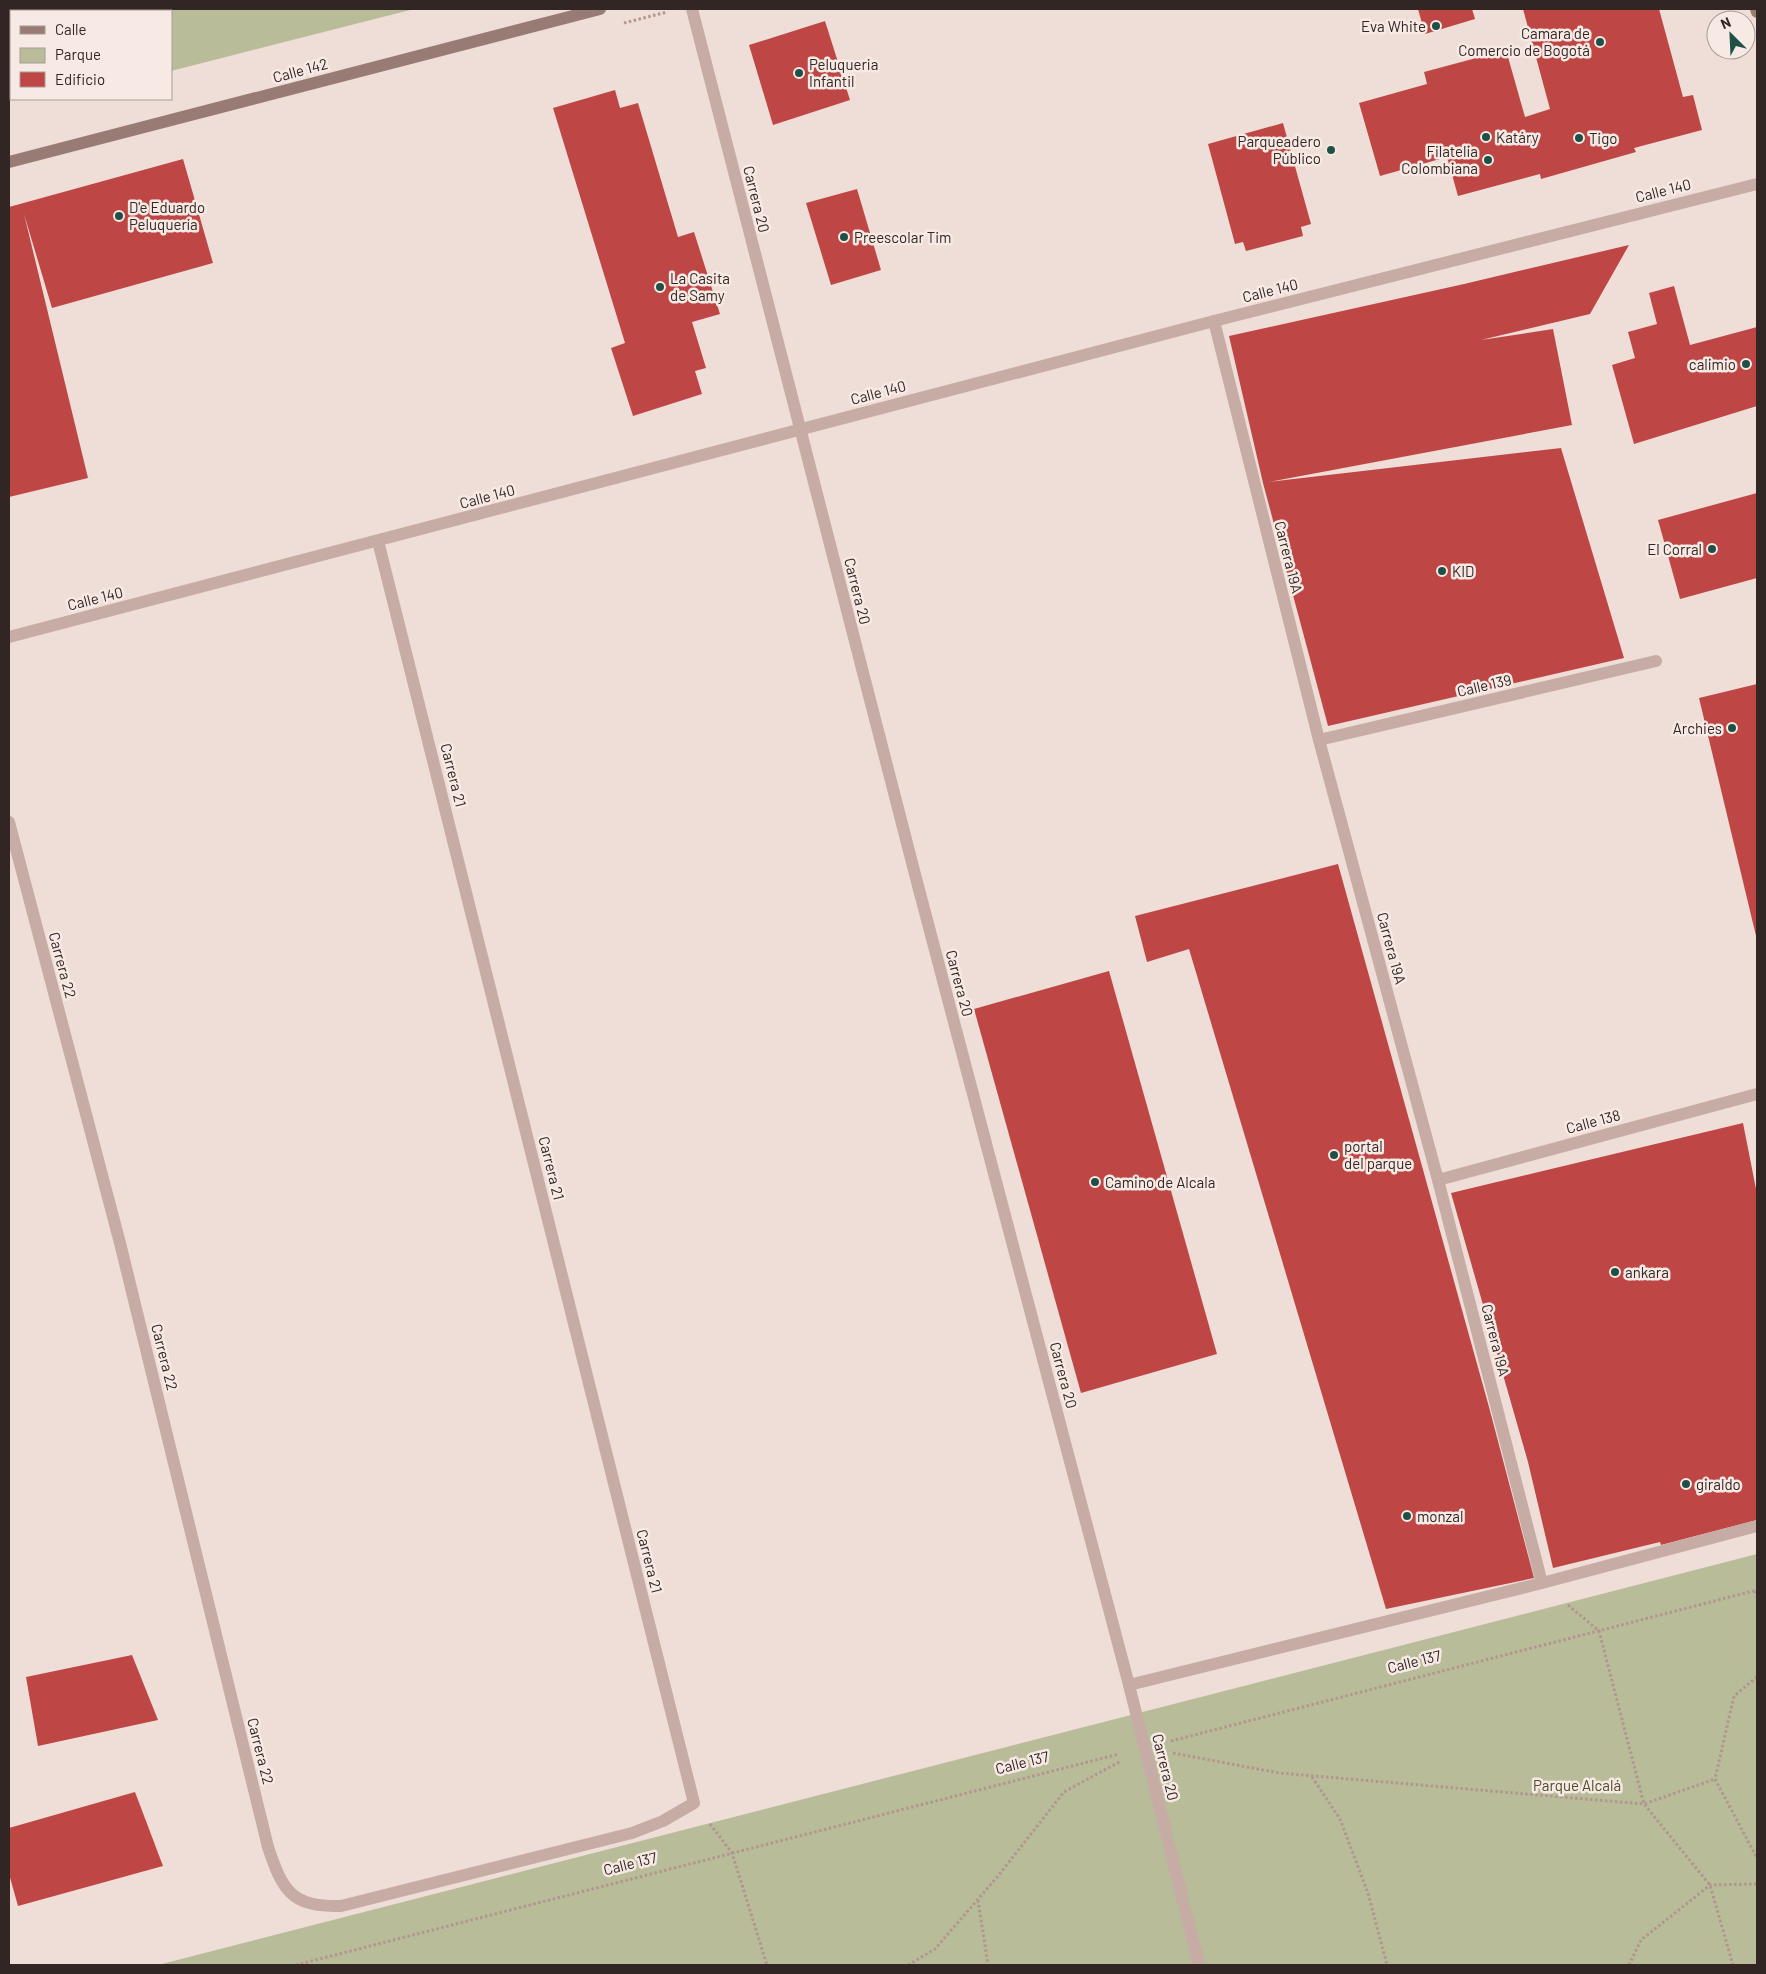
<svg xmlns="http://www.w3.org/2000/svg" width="1766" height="1974" viewBox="0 0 1766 1974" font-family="Barlow,sans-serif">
  <rect width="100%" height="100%" fill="#efded7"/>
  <!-- green -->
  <g fill="#b9bc99">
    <polygon points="42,9 414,9 171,71 171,11 43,11"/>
    <polygon points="1757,1554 1757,1965 158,1965"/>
  </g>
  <!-- building -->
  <g fill="#be4746">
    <polygon points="1418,9 1472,9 1475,19 1425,34"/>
    <polygon points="1523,9 1659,9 1683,97 1693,95 1702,130 1634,148 1636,152 1541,179 1540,174 1458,196 1447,157 1380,176 1359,103 1427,84 1424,72 1506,50 1525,117 1550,109"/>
    <polygon points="825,21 850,100 773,125 749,45"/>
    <polygon points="615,90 620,108 638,103 678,237 694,232 720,314 692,322 706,368 695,371 702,394 633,416 611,348 625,343 553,108"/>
    <polygon points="1283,123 1311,224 1301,227 1303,236 1246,251 1243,242 1235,244 1208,144"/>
    <polygon points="183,159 213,263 52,308 24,214 88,478 9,497 9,207"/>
    <polygon points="857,189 881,270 831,285 806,203"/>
    <polygon points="1629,245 1590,314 1481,340 1553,329 1572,425 1268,482 1561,448 1624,658 1328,726 1263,483 1229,336 1464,284"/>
    <polygon points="1674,286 1690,345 1757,327 1757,406 1634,444 1612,365 1635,358 1628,332 1657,324 1649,293"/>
    <polygon points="1757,493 1757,578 1680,599 1658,520"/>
    <polygon points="1757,684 1757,940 1699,698"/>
    <polygon points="1338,864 1489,1407 1534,1578 1386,1609 1189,949 1147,962 1135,916"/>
    <polygon points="1109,971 1217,1354 1081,1393 974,1009"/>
    <polygon points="1743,1123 1757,1194 1757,1520 1661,1545 1660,1542 1553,1568 1528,1462 1451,1193"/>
    <polygon points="132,1655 158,1720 38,1746 26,1677"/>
    <polygon points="135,1792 163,1866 18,1906 9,1874 9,1828"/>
  </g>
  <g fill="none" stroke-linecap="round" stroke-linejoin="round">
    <!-- path -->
    <g stroke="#b1968f" stroke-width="3" stroke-dasharray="2.5 2.5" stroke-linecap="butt">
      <polyline points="624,23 667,12"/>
      <polyline points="1755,1591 1757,1597"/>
      <polyline points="1568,1605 1599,1631 1644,1804 1710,1885 1733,1965"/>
      <polyline points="1757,1677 1734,1696 1715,1779 1757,1858"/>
      <polyline points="1171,1741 1757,1590"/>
      <polyline points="1173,1753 1279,1773 1644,1804 1715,1779"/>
      <polyline points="1312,1777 1340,1819 1368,1893 1387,1965"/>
      <polyline points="710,1824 732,1853 767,1965"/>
      <polyline points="978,1900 988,1965"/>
      <polyline points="296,1965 1119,1754"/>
      <polyline points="908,1965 935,1949 998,1876 1064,1792 1121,1761"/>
      <polyline points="1629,1965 1641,1940 1710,1885 1757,1884"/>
    </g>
    <!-- street -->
    <g stroke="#c6aca4" stroke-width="12">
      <polyline points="692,9 917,882 1129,1685 1199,1965"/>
      <polyline points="1214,321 1319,740 1438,1180 1542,1583"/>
      <polyline points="9,637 1214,321 1757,184"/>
      <polyline points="1319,740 1656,661"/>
      <path d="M9,822L120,1243L268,1847C283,1892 292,1907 341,1906L632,1833L663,1821L694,1803L378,541"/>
      <polyline points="1438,1180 1757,1094"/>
      <polyline points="1129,1685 1542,1583 1757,1526"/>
    </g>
    <!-- secondary -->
    <g stroke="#997b76" stroke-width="12">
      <polyline points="1756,9 1757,12"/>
      <polyline points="9,162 600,9"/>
    </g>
  </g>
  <!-- markers -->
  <g fill="#1e5048" stroke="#f7e9e3" stroke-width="2">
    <circle cx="1436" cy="26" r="5"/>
    <circle cx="1600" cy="42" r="5"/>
    <circle cx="799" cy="73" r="5"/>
    <circle cx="1486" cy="137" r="5"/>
    <circle cx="1579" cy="138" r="5"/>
    <circle cx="1331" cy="150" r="5"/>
    <circle cx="1488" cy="160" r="5"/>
    <circle cx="119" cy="216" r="5"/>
    <circle cx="844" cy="237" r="5"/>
    <circle cx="660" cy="287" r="5"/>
    <circle cx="1746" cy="364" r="5"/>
    <circle cx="1712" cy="549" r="5"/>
    <circle cx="1442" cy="571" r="5"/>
    <circle cx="1732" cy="728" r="5"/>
    <circle cx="1334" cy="1155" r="5"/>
    <circle cx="1095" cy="1182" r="5"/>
    <circle cx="1615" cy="1272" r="5"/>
    <circle cx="1686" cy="1484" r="5"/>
    <circle cx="1407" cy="1516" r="5"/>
  </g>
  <g text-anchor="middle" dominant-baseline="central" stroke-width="5" stroke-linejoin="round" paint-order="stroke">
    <!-- poi labels -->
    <g font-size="15" fill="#322625" stroke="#f7e9e3" text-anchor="start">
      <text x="1426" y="26" text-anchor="end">Eva White</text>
      <text x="1590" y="33" text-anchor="end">Camara de<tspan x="1590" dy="17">Comercio de Bogotá</tspan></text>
      <text x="809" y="64">Peluqueria<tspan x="809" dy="17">Infantil</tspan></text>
      <text x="1496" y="137">Katáry</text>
      <text x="1589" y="138">Tigo</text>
      <text x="1321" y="141" text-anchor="end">Parqueadero<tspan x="1321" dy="17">Público</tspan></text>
      <text x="1478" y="151" text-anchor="end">Filatelia<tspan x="1478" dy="17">Colombiana</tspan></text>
      <text x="129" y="207">D'e Eduardo<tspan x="129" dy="17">Peluquería</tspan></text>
      <text x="854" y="237">Preescolar Tim</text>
      <text x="670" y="278">La Casita<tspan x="670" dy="17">de Samy</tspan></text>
      <text x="1736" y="364" text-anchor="end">calimio</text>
      <text x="1702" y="549" text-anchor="end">El Corral</text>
      <text x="1452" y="571">KID</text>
      <text x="1722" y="728" text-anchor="end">Archies</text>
      <text x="1344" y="1146">portal<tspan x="1344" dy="17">del parque</tspan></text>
      <text x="1105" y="1182">Camino de Alcala</text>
      <text x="1625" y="1272">ankara</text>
      <text x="1696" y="1484">giraldo</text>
      <text x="1417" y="1516">monzal</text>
    </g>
    <!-- street labels -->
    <g font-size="15" fill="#322625" stroke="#f7e9e3">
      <text transform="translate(300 70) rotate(-15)">Calle 142</text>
      <text transform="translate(1663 190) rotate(-14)">Calle 140</text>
      <text transform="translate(757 199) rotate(76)">Carrera 20</text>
      <text transform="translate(1270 290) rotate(-14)">Calle 140</text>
      <text transform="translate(878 392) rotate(-15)">Calle 140</text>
      <text transform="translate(487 496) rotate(-15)">Calle 140</text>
      <text transform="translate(1289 557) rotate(76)">Carrera 19A</text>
      <text transform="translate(858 591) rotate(76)">Carrera 20</text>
      <text transform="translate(95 598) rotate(-14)">Calle 140</text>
      <text transform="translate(1484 685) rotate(-13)">Calle 139</text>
      <text transform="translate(454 775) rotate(76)">Carrera 21</text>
      <text transform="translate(1392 948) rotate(75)">Carrera 19A</text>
      <text transform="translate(63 965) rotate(75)">Carrera 22</text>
      <text transform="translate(960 983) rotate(75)">Carrera 20</text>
      <text transform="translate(1593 1121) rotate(-15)">Calle 138</text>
      <text transform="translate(552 1168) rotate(76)">Carrera 21</text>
      <text transform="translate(1496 1340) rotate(76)">Carrera 19A</text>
      <text transform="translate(165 1357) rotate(76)">Carrera 22</text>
      <text transform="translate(1064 1375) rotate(75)">Carrera 20</text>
      <text transform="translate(650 1561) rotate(76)">Carrera 21</text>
      <text transform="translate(1414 1661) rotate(-14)">Calle 137</text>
      <text transform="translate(261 1751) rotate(76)">Carrera 22</text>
      <text transform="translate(1022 1762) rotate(-14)">Calle 137</text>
      <text transform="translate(1166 1767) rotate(76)">Carrera 20</text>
      <text transform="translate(630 1863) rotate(-14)">Calle 137</text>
    </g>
    <!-- park labels -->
    <g font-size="15" fill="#4a4e2b" stroke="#f7e9e3">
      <text x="1577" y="1785">Parque Alcalá</text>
    </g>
  </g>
  <!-- border -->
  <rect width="1766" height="1974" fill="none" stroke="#322625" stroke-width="20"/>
  <!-- legend -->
  <rect x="10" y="10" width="162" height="90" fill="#f7e9e3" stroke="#a89b97"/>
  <rect x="20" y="26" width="25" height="8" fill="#997b76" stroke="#a89b97"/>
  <text x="55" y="35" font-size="15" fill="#322625">Calle</text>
  <rect x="20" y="48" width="25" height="15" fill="#b9bc99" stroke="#a89b97"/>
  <text x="55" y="60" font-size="15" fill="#322625">Parque</text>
  <rect x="20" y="72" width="25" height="15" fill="#be4746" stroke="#a89b97"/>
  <text x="55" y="85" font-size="15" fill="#322625">Edificio</text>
  <!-- north arrow -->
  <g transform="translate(1731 35) rotate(336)"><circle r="24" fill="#f7e9e3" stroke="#a89b97"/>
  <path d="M0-4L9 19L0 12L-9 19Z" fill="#1e5048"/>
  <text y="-8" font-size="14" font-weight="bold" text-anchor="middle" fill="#322625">N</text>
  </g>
</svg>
